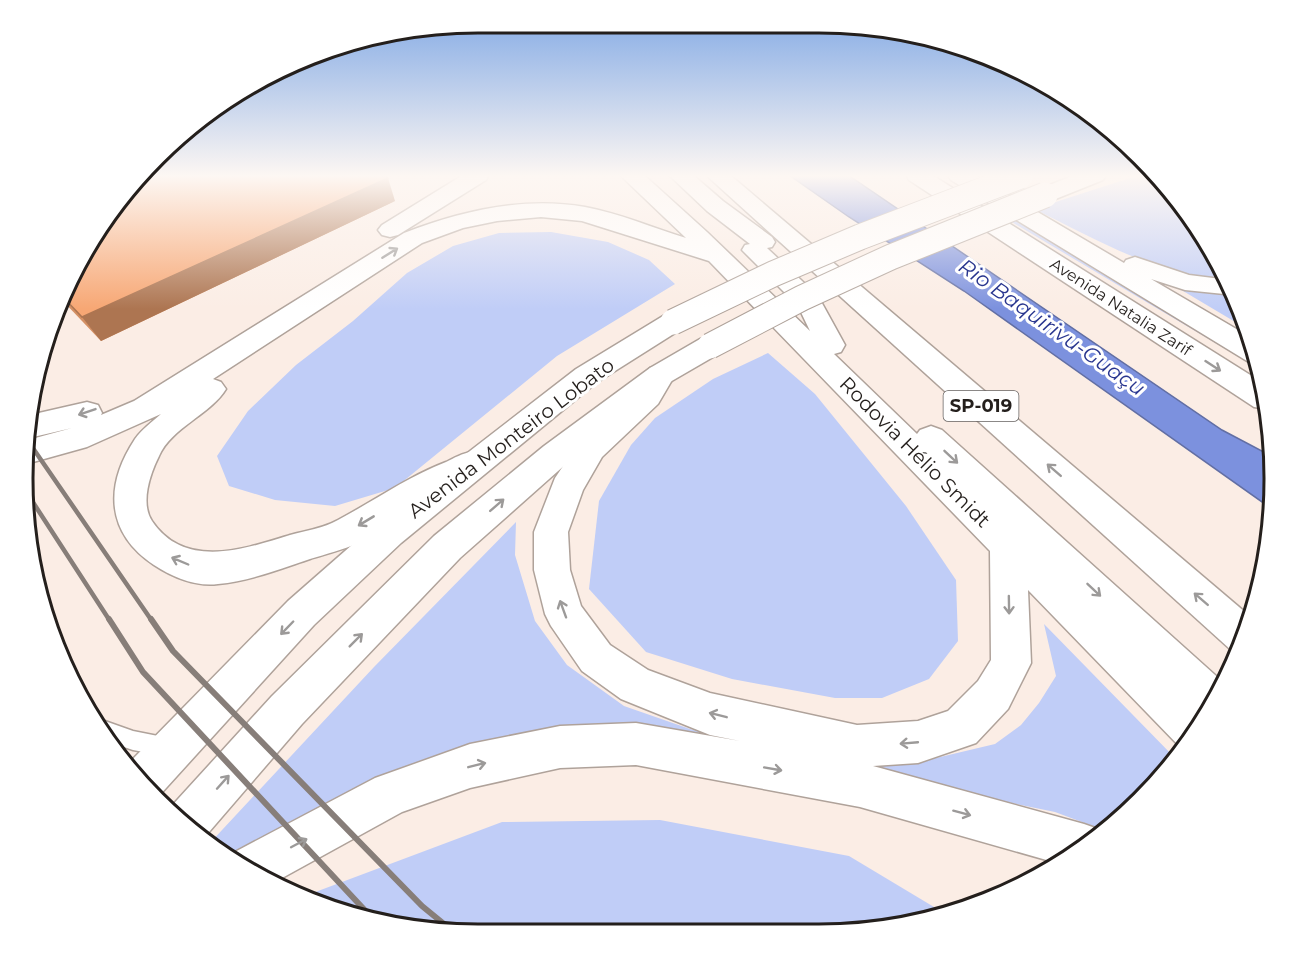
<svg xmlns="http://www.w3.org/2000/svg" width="1297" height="957" viewBox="0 0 1297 957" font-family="Montserrat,sans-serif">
  <rect width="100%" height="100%" fill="#fbede5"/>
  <!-- green -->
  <g fill="#c0cdf7">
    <path d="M1154,176L1180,201L1229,282C1159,276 1097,240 1034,209L1130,178Z"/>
    <polygon points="1013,215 1258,357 1261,370 1005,218"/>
    <polygon points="551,232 608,242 649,260 675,284 557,356 395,488 335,506 275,500 229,486 217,456 248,411 296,365 353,321 407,273 453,246 499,233"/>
    <polygon points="1168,282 1201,292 1235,296 1247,329"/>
    <polygon points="768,353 815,394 906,506 956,580 958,641 929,679 882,698 835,698 732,679 646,652 589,589 599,501 631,445 655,418 713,379"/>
    <polygon points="516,522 515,555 535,621 567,665 624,706 690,729 749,745 866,763 936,758 995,744 1021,725 1039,703 1056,676 1044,624 1176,759 1161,779 1106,831 1055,812 1002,801 597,739 236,863 209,844 374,667"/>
    <polygon points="660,820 849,856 944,913 878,931 448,933 332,910 302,897 502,822"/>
  </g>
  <!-- water -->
  <polygon fill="#7c91de" stroke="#626fa4" stroke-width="1.5" points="789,175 848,175 1222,430 1273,457 1272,509 964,291 849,217"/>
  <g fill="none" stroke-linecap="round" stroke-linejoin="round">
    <defs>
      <polygon id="lane" points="102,720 133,731 173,739 176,746 173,753 166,756 133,750 109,742 97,722"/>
      <g id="secondary">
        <polygon points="906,175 932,175 1263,383 1267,409 1254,407 909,180"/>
        <polygon points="948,175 975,175 1124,263 1126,260 1135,257 1189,275 1229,280 1234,295 1185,290 1151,279 1250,337 1259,363 1247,361 951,180"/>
        <polygon points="1075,175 1106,175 1103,180 1053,200 1045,202 1037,200 1034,195 1037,190"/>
        <polygon points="673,313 683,316 687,322 683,328 596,383 401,543 314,625 157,798 126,766 288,601 377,523 576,369 663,316"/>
        <polygon points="710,337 720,339 724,346 720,353 670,382 566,464 460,558 302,724 203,839 178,822 168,810 272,696 434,536 544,446 650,368 700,339"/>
      </g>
      <g id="highway">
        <polygon points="463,175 489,175 486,180 398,235 390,237 382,235 378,230 382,225"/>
        <path d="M620,175H644L707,232L810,331L798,306L742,250L745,245L750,244L707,211L669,175H693L723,201L772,237L775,242L772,247L767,248L818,296L845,345L841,352L834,354L917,434L920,430L931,426L942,430L1224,683L1213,707L1183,748L1180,747L1028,590L1031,663L1008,709L976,743L918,763L873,766L1084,824L1101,830L1102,835L1057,863L860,807L636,765L560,768L470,788L402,812L273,883L251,874L229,858L231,854L375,778L470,744L560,726L636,723L740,741L710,735L621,699L582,671L551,626L545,614L534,570V532L555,478L580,441L636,390L650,368L660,365L670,368L675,375L658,404L602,457L583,490L568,532L570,570L581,606L610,645L648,670L710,693L857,725L918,721L948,711L978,681L991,660L990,551L709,261L582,221L541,217L497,221L463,228L422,243L213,379L221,382L226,389C211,414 171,428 159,456C150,474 140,503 152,521C185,570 245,549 290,535C305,531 324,528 338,520C374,501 407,477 446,462C454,458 463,453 471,452C476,452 480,454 484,455L489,464C479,482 449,487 432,497C408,512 384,531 358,543C343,550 326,554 310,559C280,569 250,581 218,584C196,587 172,577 154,565C106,533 104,486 135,439C141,430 152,422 161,414L87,447L26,464L28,440L72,428L29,438L30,415L87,402L98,405L102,413L101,415L134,401L404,233C461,211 524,196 585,207C619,213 653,228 686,238Z"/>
        <polygon points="706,175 730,175 1252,618 1238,652 1231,650"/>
      </g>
    </defs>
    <!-- lane casing -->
    <use href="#lane" stroke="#afa29a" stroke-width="3"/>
    <!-- secondary casing -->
    <use href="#secondary" stroke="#afa29a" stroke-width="3"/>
    <!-- highway casing -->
    <use href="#highway" stroke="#afa29a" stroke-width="3"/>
    <!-- path -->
    <polyline stroke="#887f79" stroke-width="4" stroke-dasharray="6 3" stroke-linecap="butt" points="1261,424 1270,430"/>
    <!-- lane -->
    <use href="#lane" fill="#fff" fill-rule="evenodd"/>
    <!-- secondary -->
    <use href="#secondary" fill="#fff" fill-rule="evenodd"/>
    <!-- highway -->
    <use href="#highway" fill="#fff" fill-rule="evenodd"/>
    <!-- rail-far1 -->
    <g stroke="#877e79" stroke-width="4.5">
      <polyline points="28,441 152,621"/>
      <polyline points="25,490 110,621"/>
    </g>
    <!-- rail -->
    <g stroke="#877e79" stroke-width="6">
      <polyline points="109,619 143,672 373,919"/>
      <polyline points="151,619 173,651 422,906 455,933"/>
    </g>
    <defs>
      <g id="secondary-bridge">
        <polyline points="673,322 773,274 860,237 1020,176"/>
        <polyline points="710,346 802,298 891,257 1045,195"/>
      </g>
    </defs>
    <!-- secondary-bridge casing -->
    <use href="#secondary-bridge" stroke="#afa29a" stroke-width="27" stroke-linecap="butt"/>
    <!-- secondary-bridge -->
    <use href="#secondary-bridge" stroke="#fff" stroke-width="25"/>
  </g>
  <!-- wall -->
  <polygon fill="#d49064" points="395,201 101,341 62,300 70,277"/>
  <!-- shaded-wall -->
  <polygon fill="#ad7551" points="388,178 395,201 101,341 82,317"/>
  <!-- building -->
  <polygon fill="#f7a774" stroke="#ad7551" stroke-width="1.5" points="139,175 384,175 388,178 82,317 63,297 70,277 136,178"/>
  <!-- one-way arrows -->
  <defs><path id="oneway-shaft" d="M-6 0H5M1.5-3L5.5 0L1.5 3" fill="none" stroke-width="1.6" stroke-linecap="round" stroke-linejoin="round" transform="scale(1.5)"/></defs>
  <g stroke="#9c9a99">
    <use href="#oneway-shaft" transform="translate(390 253) rotate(-32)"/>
    <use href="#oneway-shaft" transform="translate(1213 366) rotate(33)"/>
    <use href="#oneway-shaft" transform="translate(87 412) rotate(161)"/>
    <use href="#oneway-shaft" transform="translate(951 457) rotate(43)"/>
    <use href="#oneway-shaft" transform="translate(1054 470) rotate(-139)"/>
    <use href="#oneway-shaft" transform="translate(497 505) rotate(-41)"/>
    <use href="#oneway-shaft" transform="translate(366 521) rotate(149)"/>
    <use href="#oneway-shaft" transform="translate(180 561) rotate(-157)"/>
    <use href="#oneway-shaft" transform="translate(1094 590) rotate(43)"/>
    <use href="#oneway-shaft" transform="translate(1201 599) rotate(-139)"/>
    <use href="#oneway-shaft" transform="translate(1009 605) rotate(89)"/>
    <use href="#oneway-shaft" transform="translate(563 609) rotate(-110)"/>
    <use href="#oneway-shaft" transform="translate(287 628) rotate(134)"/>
    <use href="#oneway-shaft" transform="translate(356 640) rotate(-45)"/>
    <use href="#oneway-shaft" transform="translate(718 715) rotate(-166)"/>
    <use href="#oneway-shaft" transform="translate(909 743) rotate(175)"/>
    <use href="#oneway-shaft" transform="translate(477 765) rotate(-14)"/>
    <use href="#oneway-shaft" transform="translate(773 769) rotate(10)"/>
    <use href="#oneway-shaft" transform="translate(223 782) rotate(-48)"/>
    <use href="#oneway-shaft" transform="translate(962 813) rotate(15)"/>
    <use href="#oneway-shaft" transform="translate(299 843) rotate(-28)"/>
  </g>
  <!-- sky -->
  <linearGradient id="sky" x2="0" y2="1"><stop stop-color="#7da6e4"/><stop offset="0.57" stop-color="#fdf7f3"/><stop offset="1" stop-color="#fdf7f3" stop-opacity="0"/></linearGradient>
  <rect width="1297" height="309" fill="url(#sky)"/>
  <g text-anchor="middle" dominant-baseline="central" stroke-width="6" stroke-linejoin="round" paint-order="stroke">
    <!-- far-street labels -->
    <g font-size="16" fill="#241f1c" stroke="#fff">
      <text transform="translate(1121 307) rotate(33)">Avenida Natalia Zarif</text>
    </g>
    <!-- shield labels -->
    <rect fill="#fff" stroke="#666260" stroke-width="1.5" x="943.5" y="391" width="75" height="30" rx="4.5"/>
    <g font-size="18" font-weight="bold" fill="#241f1c">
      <text x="981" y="406">SP-019</text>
    </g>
    <!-- street labels -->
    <g font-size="20" fill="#241f1c" stroke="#fff">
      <text transform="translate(511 438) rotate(-37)">Avenida Monteiro Lobato</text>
      <text transform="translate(915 452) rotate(45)">Rodovia Hélio Smidt</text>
    </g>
    <!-- water labels -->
    <g font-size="21" font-style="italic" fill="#29368f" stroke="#fff">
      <text transform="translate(1052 327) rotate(35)">Rio Baquirivu-Guaçu</text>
    </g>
  </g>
  <!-- crop -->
  <path d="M0 0H1297V957H0ZM478 33H819A445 445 0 0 1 1264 478V479A445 445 0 0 1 819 924H478A445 445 0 0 1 33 479V478A445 445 0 0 1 478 33Z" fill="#fff" fill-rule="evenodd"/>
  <path fill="none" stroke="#241f1c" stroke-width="3" d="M478 33H819A445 445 0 0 1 1264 478V479A445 445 0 0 1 819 924H478A445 445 0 0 1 33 479V478A445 445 0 0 1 478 33Z"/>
</svg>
